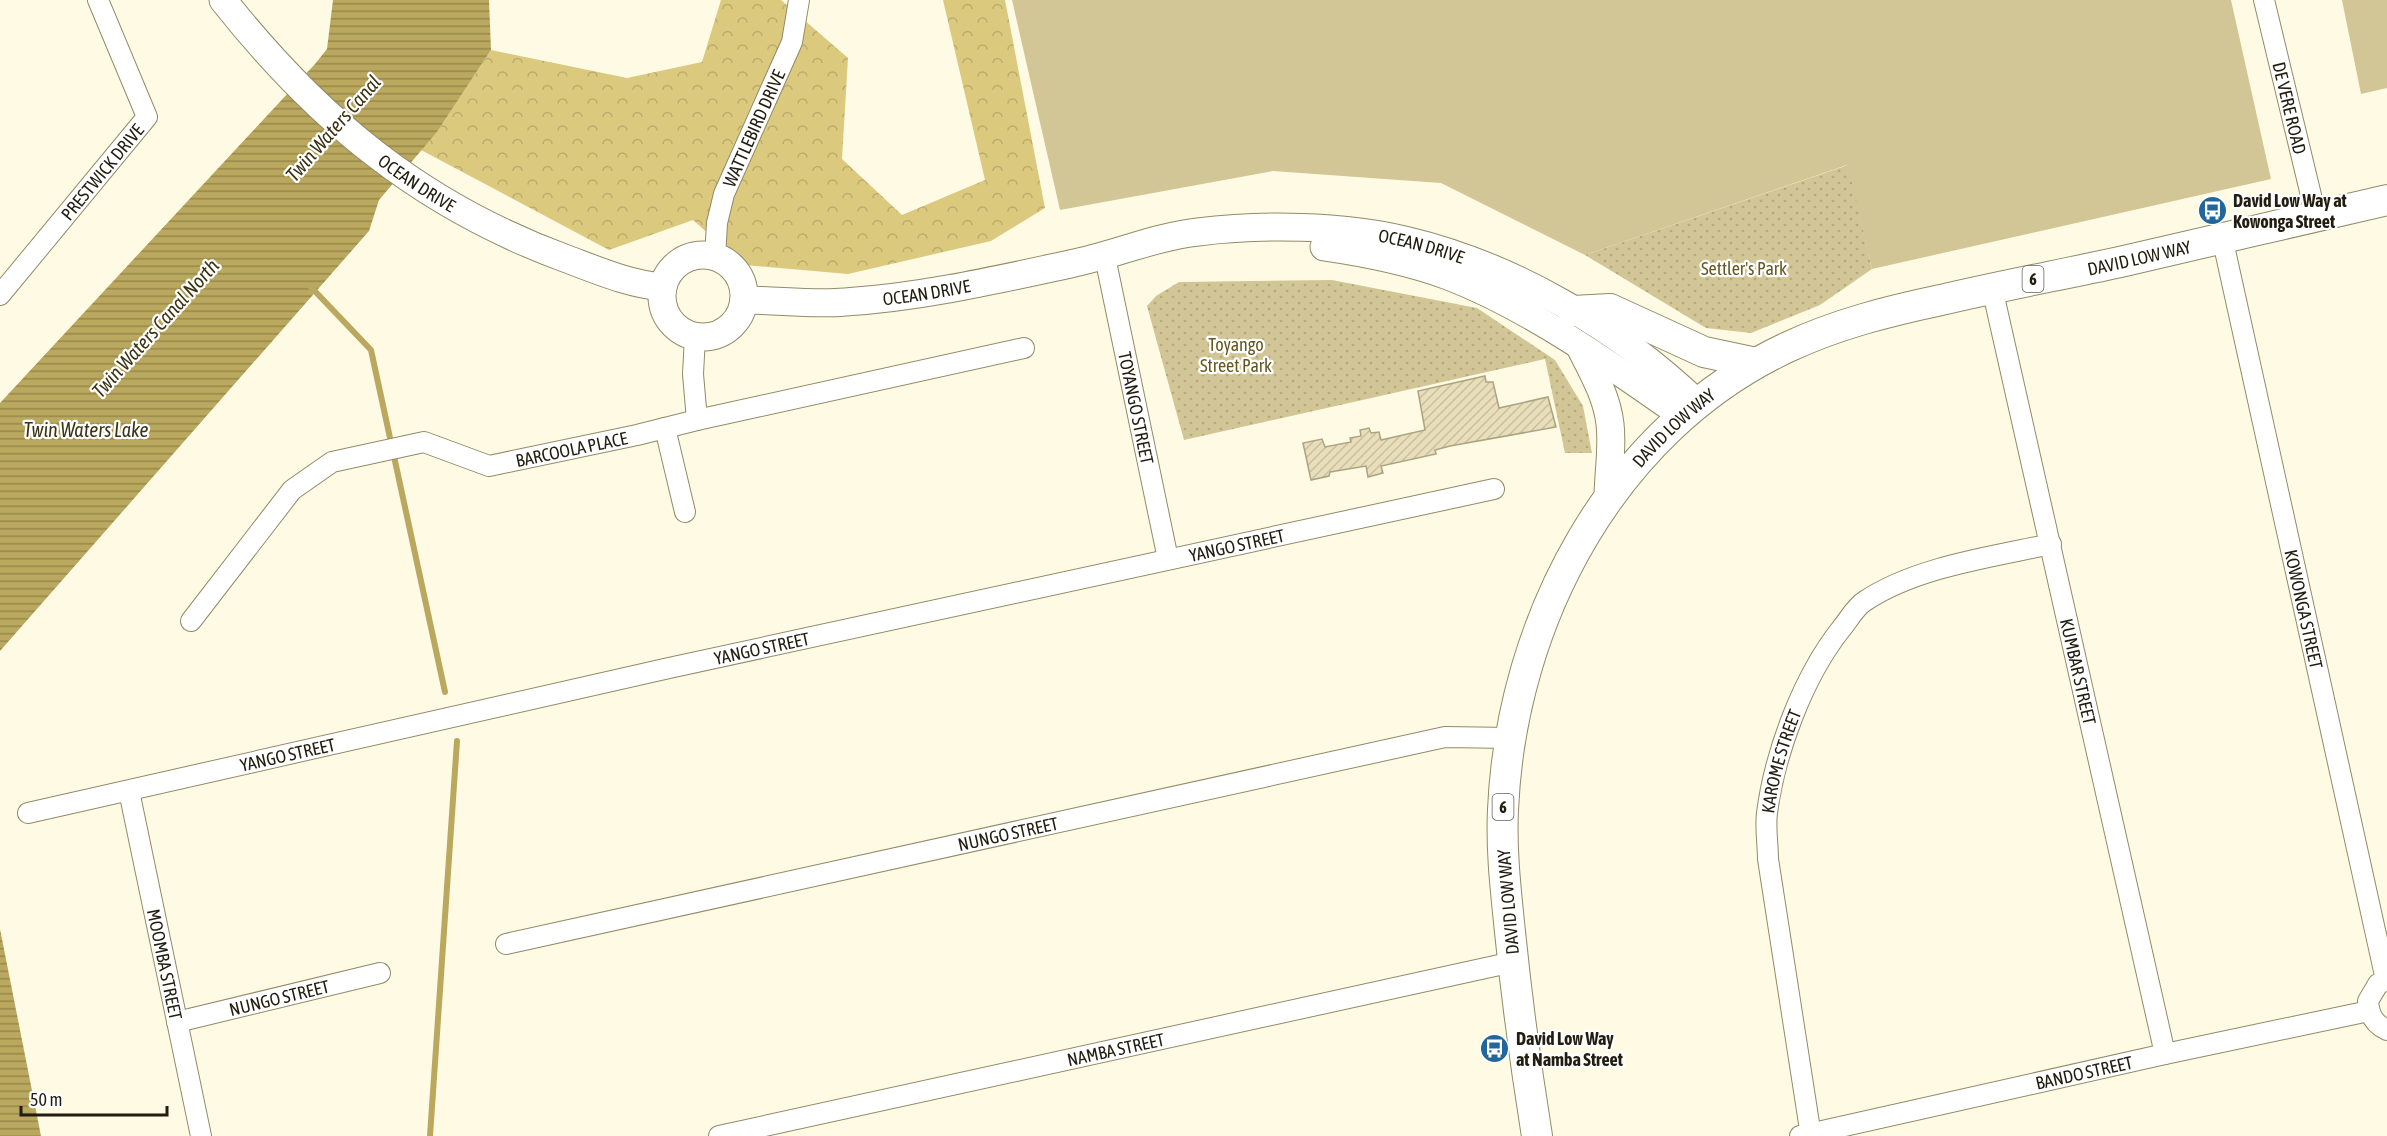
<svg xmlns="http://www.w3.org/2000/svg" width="2387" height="1136" viewBox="0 0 2387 1136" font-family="'Asap Condensed',sans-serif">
  <defs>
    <pattern id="forest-crowns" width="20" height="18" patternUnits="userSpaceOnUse" patternTransform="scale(1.5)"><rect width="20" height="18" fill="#dbc97e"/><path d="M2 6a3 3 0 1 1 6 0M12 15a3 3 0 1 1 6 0" fill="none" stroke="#bcac6c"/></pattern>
    <pattern id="park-dots" width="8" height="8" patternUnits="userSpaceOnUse" patternTransform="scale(1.5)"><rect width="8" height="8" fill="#d2c696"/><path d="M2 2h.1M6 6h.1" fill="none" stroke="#b4aa80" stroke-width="1.8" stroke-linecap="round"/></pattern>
    <pattern id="water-rules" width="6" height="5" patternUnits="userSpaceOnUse" patternTransform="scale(1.5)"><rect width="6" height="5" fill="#baa85e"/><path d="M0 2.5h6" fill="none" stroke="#97884c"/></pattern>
    <pattern id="building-hatch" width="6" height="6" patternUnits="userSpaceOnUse" patternTransform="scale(1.5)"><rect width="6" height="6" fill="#e8dfba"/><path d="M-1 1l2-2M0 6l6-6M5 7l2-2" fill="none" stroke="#c7bf9f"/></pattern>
  </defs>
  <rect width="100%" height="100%" fill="#fffae4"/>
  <!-- green -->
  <g fill="#d2c696">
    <polygon points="1012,0 2231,0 2271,179 1872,269 1847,165 1585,255 1441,183 1273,171 1060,210"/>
    <polygon points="2342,0 2387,0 2387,88 2361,94"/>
  </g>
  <!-- forest -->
  <polygon fill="url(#forest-crowns)" points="721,0 781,0 848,58 842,159 902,215 985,180 943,0 1005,0 1045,208 991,241 848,274 744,265 693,220 609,250 421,150 437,132 491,50 627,78 702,62"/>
  <!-- park -->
  <g fill="url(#park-dots)">
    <polygon points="1848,165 1872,269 1820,305 1751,333 1706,328 1585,255"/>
    <polygon points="1332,280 1477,308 1555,360 1583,406 1592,453 1565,453 1545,359 1184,440 1147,306 1156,296 1179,282"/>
  </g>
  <!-- water -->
  <g fill="url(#water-rules)">
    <polygon points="333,0 489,0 491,50 437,132 379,200 369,231 0,651 0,403 315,64 327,49"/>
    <polygon points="0,929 41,1136 0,1136"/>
  </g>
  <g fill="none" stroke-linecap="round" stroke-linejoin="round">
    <!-- stream -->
    <g stroke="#baa85e" stroke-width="6">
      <polyline points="310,286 371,350 445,692"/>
      <polyline points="430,1136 457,741"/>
    </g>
  </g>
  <!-- building -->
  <polygon fill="url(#building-hatch)" stroke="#aca481" stroke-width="1.5" points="1485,376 1486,382 1493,382 1499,408 1548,397 1556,427 1450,446 1435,450 1436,454 1381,466 1383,473 1368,477 1366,466 1330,472 1329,476 1311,480 1303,443 1322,439 1325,447 1351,442 1350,438 1361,436 1360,430 1369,428 1371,433 1379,432 1381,440 1425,430 1418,391"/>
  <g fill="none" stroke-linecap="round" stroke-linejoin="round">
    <defs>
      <g id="street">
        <path id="s1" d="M2264,0L2316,216"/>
        <path id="s2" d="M2222,237L2386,980"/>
        <path id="s3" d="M715,257L717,223L724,194L792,42L799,0"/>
        <path id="s4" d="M1105,257L1168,559"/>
        <path id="s5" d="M1992,288L2165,1054"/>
        <path id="s6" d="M0,295L147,117L98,0"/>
        <polyline points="695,337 693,374 697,420"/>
        <polyline points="665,428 685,512"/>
        <path id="s7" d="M191,621L292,490L332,462L424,442L489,466L637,435L697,420L1024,348"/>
        <path id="s8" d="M129,791L201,1136"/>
        <path id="s9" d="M28,813L669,668L1494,489"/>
        <path id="s10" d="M506,944L1445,737L1511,738"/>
        <path d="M2387,980L2378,984L2368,1001C2369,1015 2374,1024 2387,1030"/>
        <path id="s11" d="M177,1022L380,973"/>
        <path id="s12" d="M719,1136L1513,962"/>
        <path id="s13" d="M1800,1136L2165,1054L2369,1011"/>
        <path id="s14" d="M1811,1136L1768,859C1768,844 1765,828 1767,813C1775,752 1803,677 1841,629C1848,621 1855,607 1865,601C1916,567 1991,557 2051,544"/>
      </g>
      <g id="secondary">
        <path id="s15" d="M223,0C318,120 422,206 567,259C599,271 629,284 663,287"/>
        <path d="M1324,247C1366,253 1407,261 1448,276C1529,307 1612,366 1683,416"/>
        <circle cx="703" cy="296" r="41"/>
        <path id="s16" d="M744,300C778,300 812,305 845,302C922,297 996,280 1070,264C1114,255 1154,237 1198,232C1261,224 1343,225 1405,240C1512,265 1619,328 1698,404"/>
        <path d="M1580,347C1592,371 1607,396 1610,424C1613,448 1608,474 1608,498"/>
      </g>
      <g id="primary">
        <polyline points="1573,311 1610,309 1704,352 1756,363"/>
        <path id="s17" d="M1537,1136C1526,1068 1517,1000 1510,932C1506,892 1501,851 1503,810C1511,621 1612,429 1788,347C1837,324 1889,311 1941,300C2000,286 2060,275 2120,262C2209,242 2298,220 2387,200"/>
      </g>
    </defs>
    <!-- street casing -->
    <use href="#street" stroke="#928a68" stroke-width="22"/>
    <!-- secondary casing -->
    <use href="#secondary" stroke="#928a68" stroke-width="29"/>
    <!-- primary casing -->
    <use href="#primary" stroke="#928a68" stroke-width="32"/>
    <!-- street -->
    <use href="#street" stroke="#fff" stroke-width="20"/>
    <!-- secondary -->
    <use href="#secondary" stroke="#fff" stroke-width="27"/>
    <!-- primary -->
    <use href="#primary" stroke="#fff" stroke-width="30"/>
  </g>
  <!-- icons -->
  <defs>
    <symbol id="bus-disc" viewBox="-11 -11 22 22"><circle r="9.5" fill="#22679c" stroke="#fff"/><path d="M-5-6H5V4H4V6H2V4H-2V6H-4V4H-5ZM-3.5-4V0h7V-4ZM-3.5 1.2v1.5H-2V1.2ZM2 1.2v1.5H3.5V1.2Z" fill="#fff"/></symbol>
  </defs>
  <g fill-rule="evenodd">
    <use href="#bus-disc" x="2196" y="194" width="33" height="33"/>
    <use href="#bus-disc" x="1478" y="1032" width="33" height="33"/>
  </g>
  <g text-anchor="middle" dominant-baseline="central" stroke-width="4.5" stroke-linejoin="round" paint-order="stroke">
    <!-- shield labels -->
    <g fill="#fff" stroke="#646158" stroke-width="1.5">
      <rect x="2022.5" y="266" width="21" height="26" rx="4.5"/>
      <rect x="1492.5" y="794" width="21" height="26" rx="4.5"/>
    </g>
    <g font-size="16" font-weight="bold" fill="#211d10">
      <text x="2033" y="279">6</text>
      <text x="1503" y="807">6</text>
    </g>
    <!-- street labels -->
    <g font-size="18" fill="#211d10" stroke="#fff">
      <text stroke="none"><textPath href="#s1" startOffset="111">DE VERE ROAD</textPath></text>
      <text stroke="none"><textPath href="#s3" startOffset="136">WATTLEBIRD DRIVE</textPath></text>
      <text stroke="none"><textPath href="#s6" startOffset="160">PRESTWICK DRIVE</textPath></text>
      <text stroke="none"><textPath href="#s15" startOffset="268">OCEAN DRIVE</textPath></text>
      <text stroke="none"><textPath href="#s16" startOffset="687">OCEAN DRIVE</textPath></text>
      <text stroke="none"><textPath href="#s17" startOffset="1262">DAVID LOW WAY</textPath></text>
      <text stroke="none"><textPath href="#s16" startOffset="183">OCEAN DRIVE</textPath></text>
      <text stroke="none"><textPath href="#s4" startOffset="154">TOYANGO STREET</textPath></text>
      <text stroke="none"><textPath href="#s17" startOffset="758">DAVID LOW WAY</textPath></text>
      <text stroke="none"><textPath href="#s7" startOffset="462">BARCOOLA PLACE</textPath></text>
      <text stroke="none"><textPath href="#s9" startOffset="1238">YANGO STREET</textPath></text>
      <text stroke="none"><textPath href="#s2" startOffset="381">KOWONGA STREET</textPath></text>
      <text stroke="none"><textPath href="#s9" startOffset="752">YANGO STREET</textPath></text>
      <text stroke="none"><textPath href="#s5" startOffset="393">KUMBAR STREET</textPath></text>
      <text stroke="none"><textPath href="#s9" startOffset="266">YANGO STREET</textPath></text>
      <text stroke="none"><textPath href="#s14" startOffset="380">KAROME STREET</textPath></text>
      <text stroke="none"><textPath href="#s10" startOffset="514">NUNGO STREET</textPath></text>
      <text transform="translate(1508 902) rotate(-95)">DAVID LOW WAY</text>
      <text stroke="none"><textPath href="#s8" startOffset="177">MOOMBA STREET</textPath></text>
      <text stroke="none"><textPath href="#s11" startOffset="105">NUNGO STREET</textPath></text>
      <text stroke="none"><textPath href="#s12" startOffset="406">NAMBA STREET</textPath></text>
      <text stroke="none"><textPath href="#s13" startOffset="291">BANDO STREET</textPath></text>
    </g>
    <!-- poi labels -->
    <g font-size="18" font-weight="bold" fill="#211d10" stroke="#fff" text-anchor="start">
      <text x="2233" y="200">David Low Way at<tspan x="2233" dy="21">Kowonga Street</tspan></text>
      <text x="1516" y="1038">David Low Way<tspan x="1516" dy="21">at Namba Street</tspan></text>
    </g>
    <!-- park labels -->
    <g font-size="18" fill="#64571f" stroke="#fff">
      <text x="1744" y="268">Settler's Park</text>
      <text x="1236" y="344">Toyango<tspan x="1236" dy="21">Street Park</tspan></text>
    </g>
    <!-- water labels -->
    <g font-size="20" font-style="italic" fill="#3b3312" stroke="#fff">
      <text transform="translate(333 128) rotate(-49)">Twin Waters Canal</text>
      <text transform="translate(155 328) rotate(-48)">Twin Waters Canal North</text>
      <text x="86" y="429">Twin Waters Lake</text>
    </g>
  </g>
  <!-- scale -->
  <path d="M21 1106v9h146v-9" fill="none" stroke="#211d10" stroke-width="3"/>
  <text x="30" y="1106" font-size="18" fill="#211d10" stroke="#ffffff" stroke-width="4.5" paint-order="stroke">50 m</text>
</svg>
